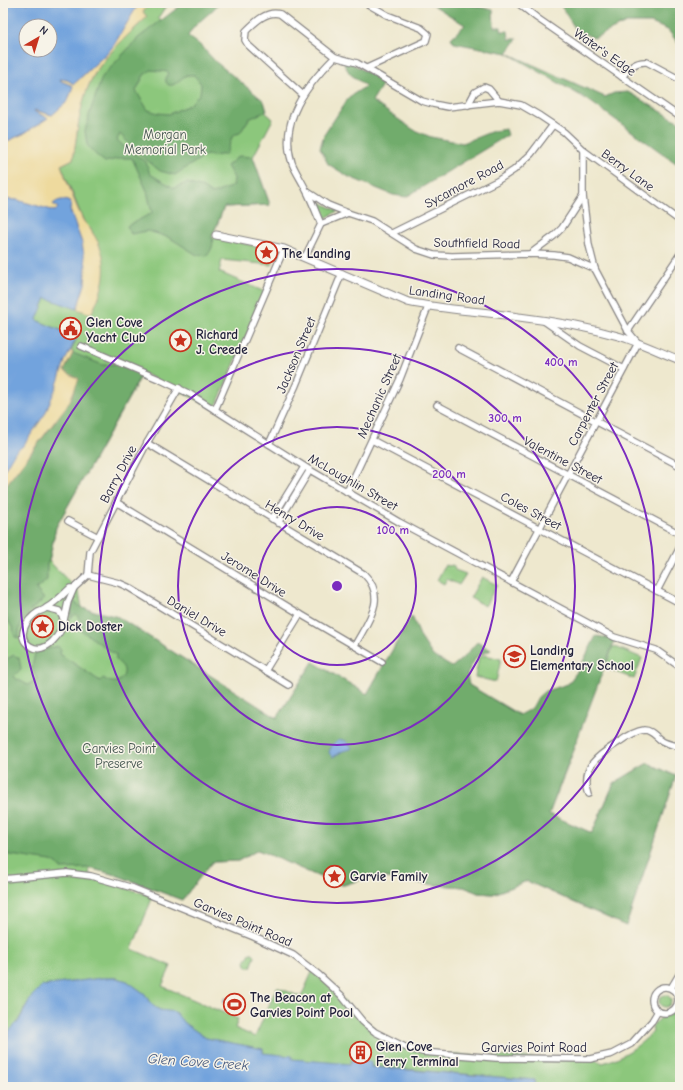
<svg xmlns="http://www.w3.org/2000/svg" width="683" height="1090" viewBox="0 0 683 1090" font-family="'Comic Neue',sans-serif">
  <rect width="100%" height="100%" fill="#f7f3e8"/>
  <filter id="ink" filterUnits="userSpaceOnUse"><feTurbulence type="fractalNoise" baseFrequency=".025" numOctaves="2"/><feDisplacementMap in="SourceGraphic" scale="8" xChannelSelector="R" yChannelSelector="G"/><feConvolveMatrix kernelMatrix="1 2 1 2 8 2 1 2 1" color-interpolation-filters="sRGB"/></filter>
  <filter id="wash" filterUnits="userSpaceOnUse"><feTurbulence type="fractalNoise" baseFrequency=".012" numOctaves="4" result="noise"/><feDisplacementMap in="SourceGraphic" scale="16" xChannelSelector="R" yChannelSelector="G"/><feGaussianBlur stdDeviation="0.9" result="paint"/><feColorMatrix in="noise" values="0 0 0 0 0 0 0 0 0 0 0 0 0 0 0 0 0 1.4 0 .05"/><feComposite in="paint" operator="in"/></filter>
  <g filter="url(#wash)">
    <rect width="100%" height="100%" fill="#eee8ce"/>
    <!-- green -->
    <g fill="#8cc77c" stroke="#57745c">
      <path d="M152,4L166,6L158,18L273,119L253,157L270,205L224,207L212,237L276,250L272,265L222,260L219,272L265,292L215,409L143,373L56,527L49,561L79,592L82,608L118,617L277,718L313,662L367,694L397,642L575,748L549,814L592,833L614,783L648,763L676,776L626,926L527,881L493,894L478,893L464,887L425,884L376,876L359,880L344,885L336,884L258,850L238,861L212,862L182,900L116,875L89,868L90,878L153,896L132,949L171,966L162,986L238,1019L235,1028L255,1037L277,987L301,997L313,970L354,1011L387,1039L434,1054L596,1060L603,1063C623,1057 638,1047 653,1032L652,1026L661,1018L680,1011V1051L678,1058L680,1059L678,1068L680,1069V1087H548L534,1086L535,1080L382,1067L288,1062L263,1057V1049L206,1038L184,1023L180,1019L156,1008L150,1003L145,994L127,981L117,978H102L42,986L25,1007L18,1022L9,1031L6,1043H3V489L73,352H71L77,337L36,320L46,298L93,232L84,222L61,165L73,159C77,135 79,109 88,87C98,61 127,36 147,17L143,12L147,5Z"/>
      <polygon points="316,200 338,211 322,220"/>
      <polygon points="445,565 448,566 453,565 455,570 466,574 459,585 447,579 444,584 437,580"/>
      <polygon points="482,577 497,585 485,606 470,598"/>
      <polygon points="613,646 642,658 634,679 605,668"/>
      <polygon points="485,655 501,659 496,682 475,677 479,657"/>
      <polygon points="253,953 255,957 251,967 247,967 245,962 250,953"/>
      <circle cx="665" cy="1001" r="6"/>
    </g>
    <!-- forest -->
    <g fill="#71ac6c" stroke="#4a6754" fill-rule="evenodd">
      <path d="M184,3H219C210,15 194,23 188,36L200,45L216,62L264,101L267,111L249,119L240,133L233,135L226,154L215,156L206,155L175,175L160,171L136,151L120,134L117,140L127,149L146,162L150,174L174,188L187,183L203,188L212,194L233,186L234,178L227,166L239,156L253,157L270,205L224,207L212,237C214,245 212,249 207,256L197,255L170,238L155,233L147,231L131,234L127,226L152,213L147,191L132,158H122L105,162L97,156L87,145L85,131L90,112L102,77L138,38ZM151,70L168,72L169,73C167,76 165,78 166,82C171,91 180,79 185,76C187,75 191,75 194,75L201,84L200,94L189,105L169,114L158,113L148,110L136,91L144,75Z"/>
      <polygon points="430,3 462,3 493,10 494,27 501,27 501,31 508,31 509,39 517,39 507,53 605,97 614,93 628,92 674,119 680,122 680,166 588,100 507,53 454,43 451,38 465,25"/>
      <polygon points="559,3 680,3 680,46 668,30 651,23 626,23 594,38 576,30"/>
      <polygon points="345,61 351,63 384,82 372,101 414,130 431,137 463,143 493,131 506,129 508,135 406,197 393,195 349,177 328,164 320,148 324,135 349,97 366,86 350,74 344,64"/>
      <path d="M73,353L103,365L117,364L143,372L56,527L49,561L47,564V580L36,589L44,599C30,611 18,619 19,638L15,637L12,627L7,619L3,620V489L55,422L64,371Z"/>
      <path d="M72,600L82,608L118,617L277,718L313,662L367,694L412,616L421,638L433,656L452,667L465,656L477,642L491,650L477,656L467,674L469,685L519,715L532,708L538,697L545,691L568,684L579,669L596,636L615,639L549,814L592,833L614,783L648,763L676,776L626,926L527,881L493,894L478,893L464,887L425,884L376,876L359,880L344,885L336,884L258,850L238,861L212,862L182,900L116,875L89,868L61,869L57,864L51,861L3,854V661L14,655L19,658L21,669L13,677L28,685L37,679L32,668L35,653L57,646L61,649L60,654L100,681L103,678C106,679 108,682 112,682C120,684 127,674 123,667C121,664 118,662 116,660V655L78,628L83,624L76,614L71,618Z"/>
    </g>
    <!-- sand -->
    <g fill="#eeda9e" stroke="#887e6c">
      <path d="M139,3H170L166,6C154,4 150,1 143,12L147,17C127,36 98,61 88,87C79,109 77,135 73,159L61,165C68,183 74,202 83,220C85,224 90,227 92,232C111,259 106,286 91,314L77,309L85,284L82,243L70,210L71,204L69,201L63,200L54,205L58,208L55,211L17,200L3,199V143L23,134L48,118L35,112L33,110L52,115L68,101L73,86L61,81L60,79L67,80L74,84L112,48Z"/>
      <polygon points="71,350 73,353 64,371 79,379 69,403 3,489 3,455"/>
    </g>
    <!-- water -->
    <g fill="#72a3dd" stroke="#4a628c" fill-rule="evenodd">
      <path d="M3,3H139L112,48L74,84L67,80L60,79L61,81L73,86L68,101L52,115L34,110L35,112L48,118L23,134L3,143ZM26,26H50V50H26Z"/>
      <path d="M3,199L17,200L55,211L58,208L53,204C59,199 66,198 71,204L70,210L82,243L86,266L85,284L77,309L46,298L37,319L38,321L77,337L65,361L57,385L45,414L23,446L15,452L3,472Z"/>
      <path d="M339,739L346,741L352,747L351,749L343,751L333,757L329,753C330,747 334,743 339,739Z"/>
      <polygon points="102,978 117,978 127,981 145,994 150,1003 156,1008 160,1010 175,1012 184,1023 206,1038 263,1049 263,1053 292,1056 292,1059 350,1064 351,1060 371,1062 371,1067 535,1080 535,1086 548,1087 3,1087 3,1043 6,1043 9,1031 18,1022 32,996 42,986"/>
      <polygon points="225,998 238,1002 238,1004 242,1005 240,1009 223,1002"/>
    </g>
  </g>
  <g filter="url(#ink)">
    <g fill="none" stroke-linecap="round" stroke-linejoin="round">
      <defs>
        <g id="minor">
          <polyline points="366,3 387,15 421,28 428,34 426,41 367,68"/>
          <polyline points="518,3 537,18 680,117"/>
          <path d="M622,77C629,68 635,61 647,62L677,78"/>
          <path d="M303,95L248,45L245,40L246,31C255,22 267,10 280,14L335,57L357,63L422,101L433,104L448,107L499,101L521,105L540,116L564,132L583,150V196L589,245L595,269L628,331L638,343L511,582"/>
          <polyline points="468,105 475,92 484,87 489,89 499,101"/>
          <polyline points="583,150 680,221"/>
          <polyline points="308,192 328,205 348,213"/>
          <polyline points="321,224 348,213 372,221 416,249 434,255 452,256 529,254 554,255 568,257 595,269"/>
          <polyline points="392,233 497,181 514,170 531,154 553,125"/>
          <polyline points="530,254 554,236 562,228 583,196"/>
          <path d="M305,257L321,224C316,213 312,201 306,190C302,181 296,173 292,163C278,121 307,85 335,57"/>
          <polyline points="544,321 580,346 624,369"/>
          <polyline points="628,331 680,254"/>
          <polyline points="81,346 161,380 190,394 310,470 399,522 614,637 656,650 680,667"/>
          <polyline points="458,348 680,466"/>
          <polyline points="437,405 680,534"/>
          <polyline points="215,410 284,249"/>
          <polyline points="372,440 680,603"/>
          <path d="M147,443L364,574C388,598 368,621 355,645"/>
          <polyline points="269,444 296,385 342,273"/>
          <polyline points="347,492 400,379 428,307"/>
          <polyline points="116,502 300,614 382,662"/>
          <polyline points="272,519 304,467"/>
          <polyline points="68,521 98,537"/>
          <polyline points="278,523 310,470"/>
          <polyline points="88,575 119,583 128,587 289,685"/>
          <polyline points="88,575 90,552 147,443 179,388"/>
          <polyline points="657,591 680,547"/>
          <path d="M47,608L59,611L64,620C62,633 46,656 30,646C15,637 27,619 38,612C41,611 44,610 46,608C55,603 63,595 70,588H74L88,575"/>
          <polyline points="64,620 68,602 74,588"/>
          <polyline points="265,671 300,614"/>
          <path d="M589,793C580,766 599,755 619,742C626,737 635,731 644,730C652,730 656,737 662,741C667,744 674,745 680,747"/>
          <polyline points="3,879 67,873 91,876 133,888 254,937 293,955 319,975 341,995 363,1022 375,1032 407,1048 422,1052 496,1058 590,1059 612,1054 631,1044 652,1021 658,1011"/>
          <circle cx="665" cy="1000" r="13"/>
          <polyline points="671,988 680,973"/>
        </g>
        <path id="tertiary" d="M216,235L284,249L408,302C444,310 482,311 519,317C552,321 586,327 618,336C639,342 659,352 680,360"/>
      </defs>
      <!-- minor casing -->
      <use href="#minor" stroke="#888584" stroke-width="8"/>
      <!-- tertiary casing -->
      <use href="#tertiary" stroke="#888584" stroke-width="9"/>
      <!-- minor -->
      <use href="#minor" stroke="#fff" stroke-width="5.5"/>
      <!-- tertiary -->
      <use href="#tertiary" stroke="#fff" stroke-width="7"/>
    </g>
  </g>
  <!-- distance rings -->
  <g fill="none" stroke="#7b2cbf" stroke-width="2">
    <circle cx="337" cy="586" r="79"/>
    <circle cx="337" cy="586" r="159"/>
    <circle cx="337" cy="586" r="238"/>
    <circle cx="337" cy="586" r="317"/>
  </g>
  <!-- icons -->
  <defs>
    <symbol id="sight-ring" viewBox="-11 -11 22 22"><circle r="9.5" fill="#f7f3e8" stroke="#c8321e" stroke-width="1.5"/><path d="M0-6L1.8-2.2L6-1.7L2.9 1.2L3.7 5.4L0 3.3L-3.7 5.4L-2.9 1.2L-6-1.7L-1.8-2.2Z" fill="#c8321e"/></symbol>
    <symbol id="civic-ring" viewBox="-11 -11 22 22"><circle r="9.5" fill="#f7f3e8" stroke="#c8321e" stroke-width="1.5"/><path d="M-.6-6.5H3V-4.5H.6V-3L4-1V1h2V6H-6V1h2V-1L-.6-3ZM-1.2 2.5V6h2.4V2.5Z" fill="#c8321e"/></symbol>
    <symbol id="school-ring" viewBox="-11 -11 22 22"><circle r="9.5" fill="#f7f3e8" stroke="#c8321e" stroke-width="1.5"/><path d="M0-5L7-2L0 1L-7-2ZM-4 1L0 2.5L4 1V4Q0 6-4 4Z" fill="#c8321e"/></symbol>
    <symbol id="stadium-ring" viewBox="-11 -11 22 22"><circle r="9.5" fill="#f7f3e8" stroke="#c8321e" stroke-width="1.5"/><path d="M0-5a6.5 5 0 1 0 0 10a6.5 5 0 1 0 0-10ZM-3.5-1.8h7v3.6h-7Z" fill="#c8321e"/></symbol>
    <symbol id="building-ring" viewBox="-11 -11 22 22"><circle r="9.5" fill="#f7f3e8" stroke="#c8321e" stroke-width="1.5"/><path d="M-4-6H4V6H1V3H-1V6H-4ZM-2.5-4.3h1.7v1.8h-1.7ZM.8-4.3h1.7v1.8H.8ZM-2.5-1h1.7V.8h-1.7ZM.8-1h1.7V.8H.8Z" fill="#c8321e"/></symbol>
  </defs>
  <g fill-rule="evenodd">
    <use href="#sight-ring" x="254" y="240" width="25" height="25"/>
    <use href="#civic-ring" x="58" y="316" width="25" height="25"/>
    <use href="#sight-ring" x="168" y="328" width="25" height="25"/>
    <use href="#sight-ring" x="30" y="614" width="25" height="25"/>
    <use href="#school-ring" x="502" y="644" width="25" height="25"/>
    <use href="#sight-ring" x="322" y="864" width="25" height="25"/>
    <use href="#stadium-ring" x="222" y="992" width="25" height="25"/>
    <use href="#building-ring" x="348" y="1040" width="25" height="25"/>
  </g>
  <g text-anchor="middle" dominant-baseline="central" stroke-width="3" stroke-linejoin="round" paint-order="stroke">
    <!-- street labels -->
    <g font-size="13" fill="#22223b" stroke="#f7f3e8">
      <text transform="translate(605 52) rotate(35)">Water's Edge</text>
      <text transform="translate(628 170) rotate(36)">Berry Lane</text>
      <text transform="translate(464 184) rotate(-28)">Sycamore Road</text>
      <text transform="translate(477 243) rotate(1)">Southfield Road</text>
      <text transform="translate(447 295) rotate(8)">Landing Road</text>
      <text transform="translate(296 355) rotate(-67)">Jackson Street</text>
      <text transform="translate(379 396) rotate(-66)">Mechanic Street</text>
      <text transform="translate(593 404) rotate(-62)">Carpenter Street</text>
      <text transform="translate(563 460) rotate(28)">Valentine Street</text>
      <text transform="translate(118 474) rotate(-62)">Barry Drive</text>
      <text transform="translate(353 482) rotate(30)">McLoughlin Street</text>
      <text transform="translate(531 511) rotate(28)">Coles Street</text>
      <text transform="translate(295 520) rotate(31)">Henry Drive</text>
      <text transform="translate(254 574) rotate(32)">Jerome Drive</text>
      <text transform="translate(197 616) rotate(31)">Daniel Drive</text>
      <text transform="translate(243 922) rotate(23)">Garvies Point Road</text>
      <text x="534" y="1047">Garvies Point Road</text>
    </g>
    <!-- park labels -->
    <g font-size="13" fill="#42544e" stroke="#f7f3e8">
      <text x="165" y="134">Morgan<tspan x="165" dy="15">Memorial Park</tspan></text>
      <text x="119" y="748">Garvies Point<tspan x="119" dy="15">Preserve</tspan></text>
    </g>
    <!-- poi labels -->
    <g font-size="13" font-weight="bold" fill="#22223b" stroke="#f7f3e8" text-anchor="start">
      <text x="282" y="253">The Landing</text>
      <text x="86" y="322">Glen Cove<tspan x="86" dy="15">Yacht Club</tspan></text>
      <text x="196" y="334">Richard<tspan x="196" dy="15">J. Creede</tspan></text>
      <text x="58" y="626">Dick Doster</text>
      <text x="530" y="650">Landing<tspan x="530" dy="15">Elementary School</tspan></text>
      <text x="350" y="876">Garvie Family</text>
      <text x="250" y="997">The Beacon at<tspan x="250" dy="15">Garvies Point Pool</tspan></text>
      <text x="376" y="1046">Glen Cove<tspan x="376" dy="15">Ferry Terminal</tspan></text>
    </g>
    <!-- water labels -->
    <g font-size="14" font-style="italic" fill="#42567c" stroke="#f7f3e8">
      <text transform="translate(198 1062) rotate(4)">Glen Cove Creek</text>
    </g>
  </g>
  <circle cx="337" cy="586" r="6" fill="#7b2cbf" stroke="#f7f3e8" stroke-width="2"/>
  <g font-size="12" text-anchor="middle" font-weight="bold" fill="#7b2cbf" stroke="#f7f3e8" stroke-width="3" stroke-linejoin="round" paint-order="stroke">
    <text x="561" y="366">400 m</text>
    <text x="505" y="422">300 m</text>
    <text x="449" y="478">200 m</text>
    <text x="393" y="534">100 m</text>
  </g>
  <!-- margin -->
  <rect width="683" height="1090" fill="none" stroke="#f7f3e8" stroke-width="16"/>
  <!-- north arrow -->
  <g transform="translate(38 38) rotate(38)"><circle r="19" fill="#f7f3e8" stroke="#a29fa3"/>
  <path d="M0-3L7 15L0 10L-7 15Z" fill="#c8321e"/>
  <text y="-6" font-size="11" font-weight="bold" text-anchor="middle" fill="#22223b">N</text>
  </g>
</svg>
